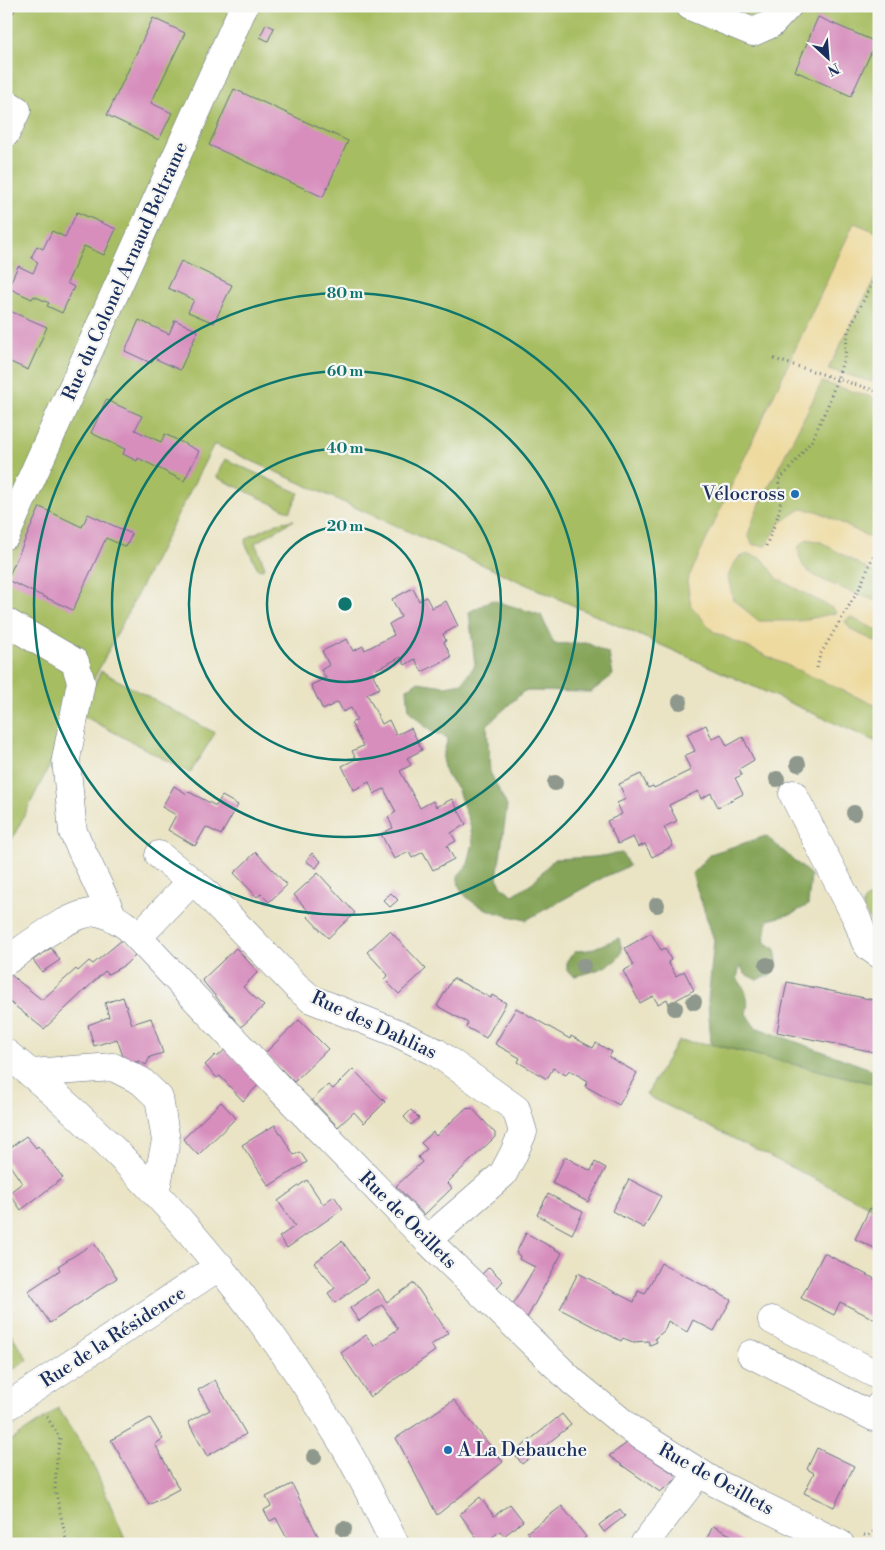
<svg xmlns="http://www.w3.org/2000/svg" width="885" height="1550" viewBox="0 0 885 1550" font-family="'Libre Bodoni',serif">
  <rect width="100%" height="100%" fill="#f6f6f2"/>
  <filter id="ink" filterUnits="userSpaceOnUse"><feTurbulence type="fractalNoise" baseFrequency=".02" numOctaves="2"/><feDisplacementMap in="SourceGraphic" scale="10" xChannelSelector="R" yChannelSelector="G"/><feConvolveMatrix kernelMatrix="1 2 1 2 8 2 1 2 1" color-interpolation-filters="sRGB"/></filter>
  <filter id="wash" filterUnits="userSpaceOnUse"><feTurbulence type="fractalNoise" baseFrequency=".0096" numOctaves="4" result="noise"/><feDisplacementMap in="SourceGraphic" scale="20" xChannelSelector="R" yChannelSelector="G"/><feGaussianBlur stdDeviation="1.12" result="paint"/><feColorMatrix in="noise" values="0 0 0 0 0 0 0 0 0 0 0 0 0 0 0 0 0 1.4 0 .05"/><feComposite in="paint" operator="in"/></filter>
  <g filter="url(#wash)">
    <rect width="100%" height="100%" fill="#eae4c5"/>
    <!-- green -->
    <g fill="#a7bd62" stroke="#617660">
      <polygon points="6,6 879,6 879,743 214,444 6,851"/>
      <polygon points="225,459 299,493 290,512 216,477"/>
      <polygon points="294,520 255,543 265,567 261,570 258,569 245,543 247,538 277,523"/>
      <polygon points="101,671 215,733 190,773 80,714"/>
      <polygon points="871,897 879,899 879,936 863,908 863,903 866,899"/>
      <polygon points="678,1041 711,1044 879,1085 879,1211 646,1095"/>
      <polygon points="6,1326 28,1360 6,1374"/>
      <polygon points="58,1408 91,1459 126,1542 122,1544 6,1544 6,1444 47,1417"/>
    </g>
    <!-- forest -->
    <g fill="#85a458" stroke="#506a5b">
      <path d="M492,600L541,615L554,644L587,643L609,654L613,675L591,692L524,691L487,725L490,772L507,806L497,878L503,888L513,895L533,882L554,859L594,857L622,853L629,866L604,877L526,920C505,915 470,909 460,888C458,884 458,879 458,876L468,864L473,843L470,824L457,788L446,775L442,759L448,738L430,731L409,711L407,689L417,682L445,686L462,683L475,665L469,612Z"/>
      <path d="M766,836L811,875L808,905L792,914L768,920L764,941L775,949L778,967L770,975L757,980L745,974L740,966L737,978C746,990 750,998 746,1014L755,1027L879,1072V1085L711,1044L708,1001L714,940L692,874L710,854Z"/>
      <path d="M619,938C620,943 623,949 621,953C618,965 587,974 575,976L567,971V960L576,951L589,950Z"/>
    </g>
    <!-- sand -->
    <path fill="#eeda9e" stroke="#84847e" fill-rule="evenodd" d="M854,223L879,233V270L828,369L879,384V402L875,398L822,382L756,512L748,535L753,545L766,546L780,523L801,509L817,511L879,542V576L821,542L807,539L798,547C799,554 800,560 803,566C811,579 863,596 879,602V631L850,617L845,621L851,630L879,643V707L714,632L691,606L687,581ZM749,554L763,559L778,579L834,609L836,613L799,621H759L733,600L728,577L732,567L739,557Z"/>
    <g id="blocks">
      <!-- building -->
      <g fill="#d78ebd">
        <polygon points="6,6 17,6 6,25"/>
        <polygon points="818,17 876,42 851,96 795,71"/>
        <polygon points="153,18 185,33 151,103 172,113 159,140 107,115"/>
        <polygon points="266,24 274,28 268,41 260,37"/>
        <polygon points="234,89 348,141 323,197 209,145"/>
        <polygon points="77,212 116,229 104,255 84,246 67,283 74,287 62,313 47,306 49,303 34,296 32,299 8,288 18,266 33,273 38,262 31,258 37,246 43,249 52,231 65,237"/>
        <polygon points="181,261 232,285 214,323 188,312 194,300 168,288"/>
        <polygon points="10,311 47,327 28,370 6,360 6,319"/>
        <polygon points="139,320 169,334 175,320 198,331 180,370 154,358 151,363 125,351"/>
        <polygon points="106,400 142,416 135,430 161,442 165,434 199,451 184,481 138,458 137,461 123,454 125,449 91,433"/>
        <polygon points="40,507 82,527 88,514 132,534 126,547 106,538 73,610 7,580"/>
        <polygon points="413,588 419,601 426,597 432,608 446,601 458,626 443,634 446,641 444,642 451,657 422,672 415,659 405,665 401,657 375,670 377,672 373,675 380,688 367,694 382,724 389,720 396,735 411,728 422,750 407,758 411,765 400,771 420,808 433,801 436,807 452,799 466,824 451,833 456,841 447,846 454,859 433,870 423,852 412,858 409,852 394,859 381,834 393,828 388,817 396,812 384,789 374,794 369,782 354,790 342,766 356,759 352,751 363,746 351,723 357,720 351,708 343,712 338,702 323,710 311,685 326,678 321,670 329,665 322,651 347,639 353,651 363,646 365,650 394,635 389,624 401,617 392,599"/>
        <polygon points="706,725 712,739 721,734 727,746 743,737 754,760 739,769 742,775 735,778 743,794 718,807 711,793 701,799 698,791 669,805 677,821 664,827 673,846 652,857 645,844 638,847 633,837 618,844 607,821 622,814 617,803 626,799 619,784 641,774 648,788 653,786 654,788 691,770 684,756 695,751 687,734"/>
        <polygon points="174,786 187,794 189,792 216,806 222,796 238,805 221,835 206,827 195,846 168,830 176,815 162,807"/>
        <polygon points="256,852 287,885 269,902 261,894 257,897 234,873"/>
        <polygon points="312,853 321,861 316,868 306,861"/>
        <polygon points="318,873 355,913 328,938 308,917 311,914 294,895"/>
        <polygon points="391,893 398,900 390,907 383,900"/>
        <polygon points="390,931 426,969 399,994 384,979 388,975 367,952"/>
        <polygon points="651,933 661,950 665,948 671,960 668,962 676,976 684,971 694,990 669,1004 667,999 658,1004 653,996 640,1003 623,971 634,965 625,948"/>
        <polygon points="122,940 140,950 125,965 108,974 105,971 44,1029 6,999 6,978 11,975 42,1000 76,969 78,971 89,961 93,964"/>
        <polygon points="51,948 60,960 42,972 33,960"/>
        <polygon points="236,948 258,972 243,987 264,1006 241,1027 202,980"/>
        <polygon points="453,978 491,998 492,995 506,1003 486,1038 466,1027 468,1023 437,1006"/>
        <polygon points="787,982 879,1001 879,1053 777,1032"/>
        <polygon points="123,997 132,1024 151,1018 163,1053 150,1057 146,1065 139,1061 126,1065 117,1039 94,1046 88,1025 109,1017 105,1003"/>
        <polygon points="516,1008 570,1039 571,1036 593,1048 596,1043 612,1052 609,1057 637,1073 619,1105 585,1086 588,1081 569,1070 566,1075 553,1068 547,1079 518,1062 520,1058 495,1044"/>
        <polygon points="299,1020 328,1049 294,1082 265,1053"/>
        <polygon points="226,1049 259,1084 243,1101 220,1076 217,1078 205,1065 215,1055 217,1057"/>
        <polygon points="353,1069 385,1102 364,1123 354,1112 338,1127 312,1100 328,1085 333,1089"/>
        <polygon points="221,1102 236,1118 198,1155 183,1139"/>
        <polygon points="472,1108 495,1133 495,1137 447,1183 452,1188 424,1215 396,1186 422,1162 418,1157 427,1149 421,1143 433,1132 436,1136 465,1109"/>
        <polygon points="411,1110 419,1118 411,1125 404,1117"/>
        <polygon points="275,1125 294,1155 300,1152 307,1162 269,1186 242,1145"/>
        <polygon points="26,1136 36,1148 38,1146 63,1178 21,1210 9,1193 22,1183 6,1160 6,1151"/>
        <polygon points="565,1157 591,1171 595,1162 606,1168 588,1202 552,1183"/>
        <polygon points="629,1179 661,1196 644,1228 612,1211"/>
        <polygon points="307,1180 323,1204 334,1196 343,1209 287,1248 279,1237 295,1226 278,1201"/>
        <polygon points="548,1194 583,1212 572,1234 537,1215"/>
        <polygon points="870,1208 879,1212 879,1250 855,1239"/>
        <polygon points="526,1233 562,1253 526,1320 512,1306 535,1267 519,1259 520,1256 516,1253"/>
        <polygon points="342,1241 369,1278 335,1303 328,1293 335,1288 314,1263"/>
        <polygon points="94,1243 117,1278 50,1323 28,1291 60,1270 58,1266"/>
        <polygon points="824,1253 879,1281 878,1321 840,1302 834,1315 801,1298"/>
        <polygon points="661,1263 731,1300 714,1331 693,1320 687,1332 668,1321 664,1331 655,1338 657,1342 650,1345 648,1341 633,1342 623,1338 621,1341 560,1309 578,1273 634,1302 638,1291 645,1294"/>
        <polygon points="489,1267 503,1281 496,1289 482,1274"/>
        <polygon points="414,1283 448,1333 431,1345 435,1351 370,1397 341,1353 366,1335 374,1346 398,1329 382,1305 359,1321 350,1308 378,1289 387,1302"/>
        <polygon points="215,1380 246,1434 207,1456 188,1422 210,1410 198,1390"/>
        <polygon points="454,1400 503,1462 437,1515 396,1438"/>
        <polygon points="562,1414 571,1425 522,1464 514,1453"/>
        <polygon points="150,1418 163,1439 155,1444 179,1489 149,1505 111,1440"/>
        <polygon points="627,1443 679,1477 660,1492 609,1456"/>
        <polygon points="817,1448 854,1466 834,1507 804,1493 814,1473 807,1469"/>
        <polygon points="292,1484 322,1544 290,1544 276,1518 270,1521 264,1510 271,1506 266,1497"/>
        <polygon points="480,1497 494,1516 510,1504 523,1521 504,1536 500,1531 484,1544 481,1544 460,1514"/>
        <polygon points="562,1506 586,1537 577,1544 536,1544 527,1532"/>
        <polygon points="620,1509 625,1516 604,1532 599,1525"/>
        <polygon points="713,1526 748,1544 704,1544"/>
      </g>
    </g>
  </g>
  <g filter="url(#ink)">
    <use href="#blocks" fill-opacity="0" stroke="#636e82" stroke-width="1"/>
    <g fill="none" stroke-linecap="round" stroke-linejoin="round">
      <defs>
        <g id="minor">
          <polyline points="690,6 753,32 771,24 788,6"/>
          <polyline points="6,103 17,110 6,133"/>
          <polyline points="6,535 244,6"/>
          <polyline points="6,622 75,662 81,682 66,759 73,832 113,917"/>
          <polyline points="793,794 857,919 865,941 869,947 879,954"/>
          <polyline points="159,855 204,891 297,987 311,999 397,1033 436,1052 516,1109 523,1132 513,1155 503,1174 427,1240"/>
          <polyline points="138,937 191,882"/>
          <path d="M6,961C27,947 76,907 101,913C111,915 119,921 128,927L284,1093L427,1240L573,1382L632,1430L716,1483L840,1544"/>
          <polyline points="31,1073 113,1067 141,1081 159,1098 166,1141 155,1193"/>
          <polyline points="772,1320 879,1376"/>
          <polyline points="751,1354 874,1417 879,1406"/>
          <polyline points="6,1407 220,1266"/>
          <polyline points="644,1544 688,1487 698,1472"/>
        </g>
        <path id="major" d="M6,1053C138,1159 251,1293 339,1437C360,1471 377,1508 395,1544"/>
      </defs>
      <!-- minor casing -->
      <use href="#minor" stroke="#636e82" stroke-width="29"/>
      <!-- major casing -->
      <use href="#major" stroke="#636e82" stroke-width="29"/>
      <!-- path -->
      <g stroke="#636e82" stroke-width="3" stroke-dasharray="1 4" stroke-linecap="butt">
        <polyline points="774,359 879,392"/>
        <path d="M766,546C775,522 786,505 778,480L789,470L812,440L828,405L837,379L845,355L848,331L879,270"/>
        <polyline points="817,668 820,655 859,589 879,543"/>
        <polyline points="47,1417 60,1438 57,1457 55,1489 67,1544"/>
        <polyline points="864,1535 868,1536 879,1527"/>
      </g>
      <!-- minor -->
      <use href="#minor" stroke="#fff" stroke-width="28"/>
      <!-- major -->
      <use href="#major" stroke="#fff" stroke-width="28"/>
    </g>
    <!-- trees -->
    <g fill="#8f988d">
      <circle cx="680" cy="702" r="8"/>
      <circle cx="798" cy="764" r="8"/>
      <circle cx="777" cy="779" r="8"/>
      <circle cx="555" cy="783" r="8"/>
      <circle cx="854" cy="813" r="8"/>
      <circle cx="657" cy="905" r="8"/>
      <circle cx="767" cy="965" r="8"/>
      <circle cx="583" cy="966" r="8"/>
      <circle cx="694" cy="1002" r="8"/>
      <circle cx="675" cy="1008" r="8"/>
      <circle cx="314" cy="1457" r="8"/>
      <circle cx="344" cy="1529" r="8"/>
    </g>
  </g>
  <!-- distance rings -->
  <g fill="none" stroke="#0f766e" stroke-width="2.5">
    <circle cx="345" cy="604" r="78"/>
    <circle cx="345" cy="604" r="156"/>
    <circle cx="345" cy="604" r="233"/>
    <circle cx="345" cy="604" r="311"/>
  </g>
  <!-- markers -->
  <g fill="#1f6fb2" stroke="#f6f6f2" stroke-width="2">
    <circle cx="795" cy="494" r="5"/>
    <circle cx="448" cy="1450" r="5"/>
  </g>
  <g text-anchor="middle" dominant-baseline="central" stroke-width="4.5" stroke-linejoin="round" paint-order="stroke">
    <!-- street labels -->
    <g font-size="19" fill="#1b2f5e" stroke="#f6f6f2">
      <text transform="translate(125 271) rotate(-66)">Rue du Colonel Arnaud Beltrame</text>
      <text transform="translate(374 1025) rotate(25)">Rue des Dahlias</text>
      <text transform="translate(408 1220) rotate(45)">Rue de Oeillets</text>
      <text transform="translate(113 1337) rotate(-33)">Rue de la Résidence</text>
      <text transform="translate(716 1479) rotate(29)">Rue de Oeillets</text>
    </g>
    <!-- poi labels -->
    <g font-size="19" fill="#1b2f5e" stroke="#f6f6f2" text-anchor="end">
      <text x="785" y="494">Vélocross</text>
      <text x="458" y="1450" text-anchor="start">A La Debauche</text>
    </g>
  </g>
  <circle cx="345" cy="604" r="8" fill="#0f766e" stroke="#f6f6f2" stroke-width="2.5"/>
  <g font-size="15" text-anchor="middle" font-weight="bold" fill="#0f766e" stroke="#f6f6f2" stroke-width="4.5" stroke-linejoin="round" paint-order="stroke">
    <text x="345" y="298">80 m</text>
    <text x="345" y="376">60 m</text>
    <text x="345" y="453">40 m</text>
    <text x="345" y="531">20 m</text>
  </g>
  <!-- margin -->
  <rect width="885" height="1550" fill="none" stroke="#f6f6f2" stroke-width="25"/>
  <!-- north arrow -->
  <g transform="translate(828 58) rotate(154)" stroke="#f6f6f2" stroke-width="4" paint-order="stroke">
  <path d="M0-4L9 19L0 12L-9 19Z" fill="#1b2f5e"/>
  <text y="-8" font-size="14" font-weight="bold" text-anchor="middle" fill="#1b2f5e">N</text>
  </g>
</svg>
